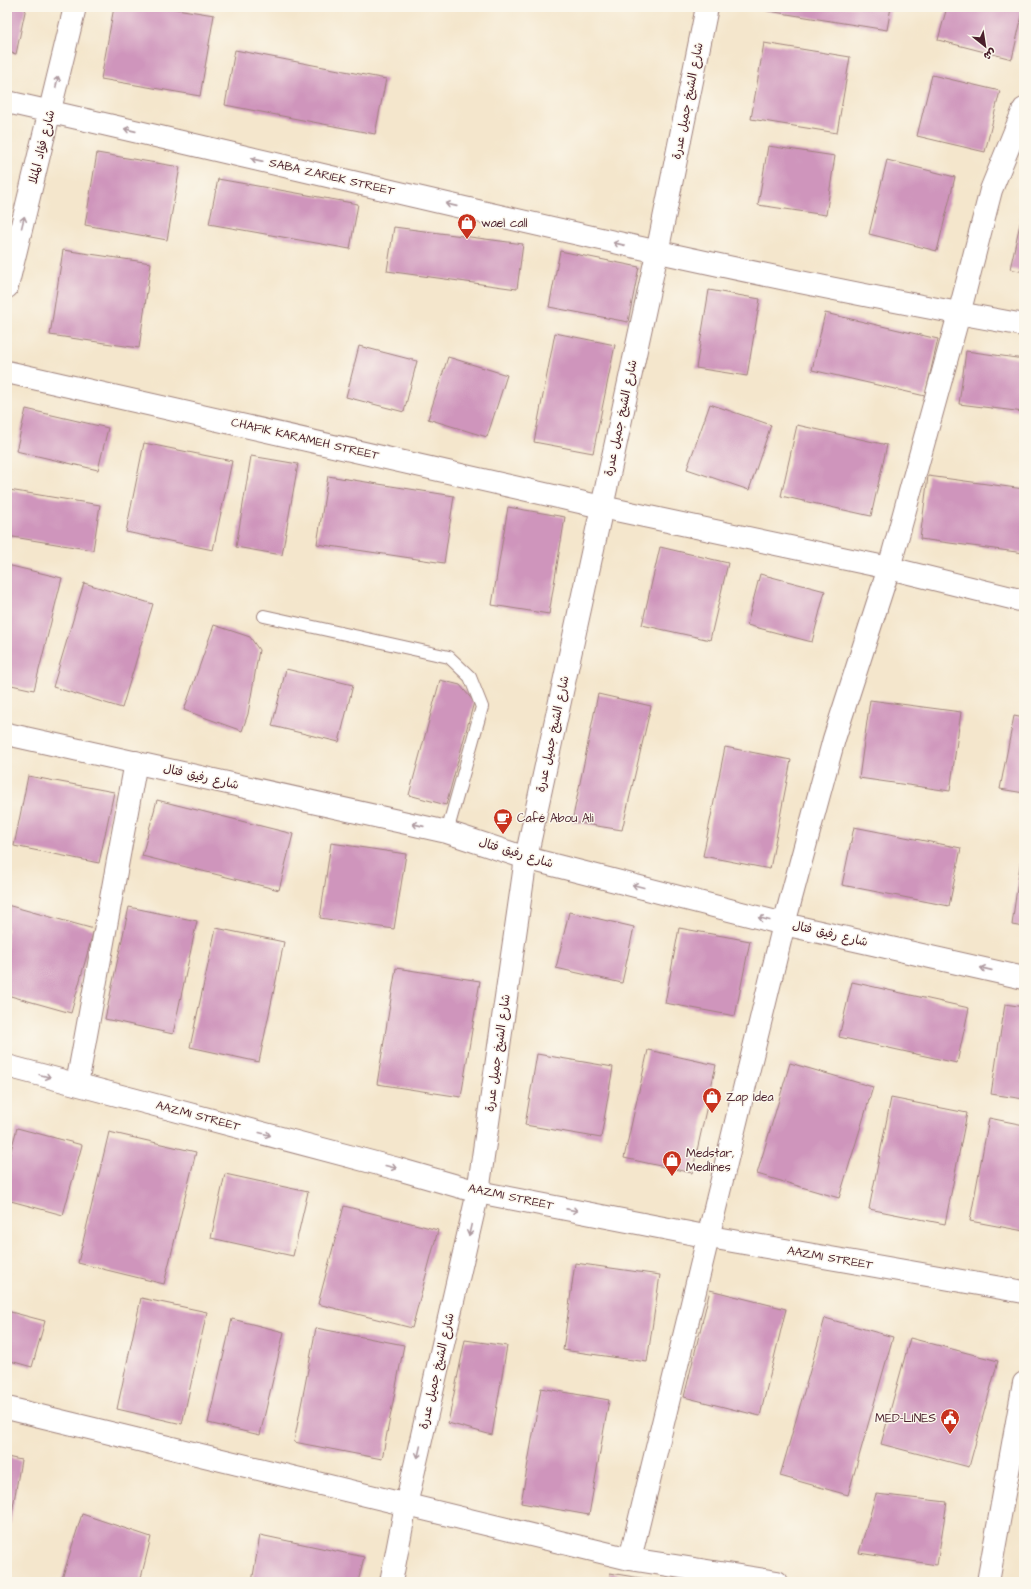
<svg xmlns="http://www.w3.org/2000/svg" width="1031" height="1589" viewBox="0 0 1031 1589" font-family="'Architects Daughter','Playpen Sans Arabic',sans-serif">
  <rect width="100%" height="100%" fill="#fbf7ec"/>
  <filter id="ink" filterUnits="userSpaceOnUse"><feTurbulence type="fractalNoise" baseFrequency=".025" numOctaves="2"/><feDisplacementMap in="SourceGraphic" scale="8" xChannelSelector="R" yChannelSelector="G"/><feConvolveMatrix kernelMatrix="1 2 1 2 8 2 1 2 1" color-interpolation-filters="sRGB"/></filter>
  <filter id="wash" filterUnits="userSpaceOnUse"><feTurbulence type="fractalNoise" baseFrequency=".012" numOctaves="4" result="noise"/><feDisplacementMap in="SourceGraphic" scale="16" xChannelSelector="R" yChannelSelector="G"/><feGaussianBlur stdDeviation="0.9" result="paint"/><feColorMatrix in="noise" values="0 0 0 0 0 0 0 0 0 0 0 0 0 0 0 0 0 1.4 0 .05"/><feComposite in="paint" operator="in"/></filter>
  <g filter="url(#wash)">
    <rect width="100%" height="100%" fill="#f4e6cc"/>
    <g id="blocks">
      <!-- building -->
      <g fill="#cf95bc">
        <polygon points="7,7 26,7 16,54 7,52"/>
        <polygon points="114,7 164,7 214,15 200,96 101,79"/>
        <polygon points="763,7 891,7 887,30 762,10"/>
        <polygon points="947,7 1024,7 1012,59 938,40"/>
        <polygon points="764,43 850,57 837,133 751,119"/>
        <polygon points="235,50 386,79 375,134 225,105"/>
        <polygon points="932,75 1000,91 985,152 917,136"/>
        <polygon points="768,146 835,156 826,215 758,205"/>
        <polygon points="97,153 180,167 167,240 85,225"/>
        <polygon points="887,160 955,177 937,251 869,234"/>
        <polygon points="218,179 358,204 350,249 209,224"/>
        <polygon points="1023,210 1024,211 1024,272 1010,269"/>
        <polygon points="394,227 523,244 517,289 387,271"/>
        <polygon points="63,250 151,263 139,348 50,335"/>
        <polygon points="560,251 639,267 628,322 549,307"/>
        <polygon points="709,290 760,299 747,376 696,368"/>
        <polygon points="825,313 938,339 925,396 812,370"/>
        <polygon points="555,333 615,345 593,453 534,442"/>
        <polygon points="359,346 417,361 404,412 346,397"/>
        <polygon points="966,351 1024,359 1024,412 959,404"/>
        <polygon points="448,357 507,375 487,437 428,419"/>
        <polygon points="710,404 771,425 749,490 687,469"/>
        <polygon points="26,409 108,428 98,470 16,451"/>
        <polygon points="797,425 887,445 871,516 781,496"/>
        <polygon points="144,443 232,461 213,550 126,532"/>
        <polygon points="251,456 298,464 282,555 236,547"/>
        <polygon points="328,476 454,496 444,563 317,544"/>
        <polygon points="928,476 1024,489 1024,553 920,539"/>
        <polygon points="9,490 100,505 93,550 7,536"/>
        <polygon points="508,507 565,517 549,614 492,605"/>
        <polygon points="660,547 728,563 710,640 642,625"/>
        <polygon points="7,565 62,578 34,690 7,684"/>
        <polygon points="760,574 825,591 812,642 747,625"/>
        <polygon points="84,583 153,604 122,708 53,687"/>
        <polygon points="214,625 250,637 259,650 248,714 242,731 184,710"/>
        <polygon points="286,669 353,685 339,742 272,726"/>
        <polygon points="440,680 460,685 474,702 446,805 409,795"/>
        <polygon points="598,694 651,706 622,830 572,822"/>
        <polygon points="870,700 961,712 950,791 859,778"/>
        <polygon points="1014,716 1024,718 1024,793 1000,789"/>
        <polygon points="725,747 791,760 770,869 703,856"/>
        <polygon points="28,776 114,792 99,863 14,846"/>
        <polygon points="157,800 293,834 279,890 142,856"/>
        <polygon points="854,827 961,848 949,906 842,885"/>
        <polygon points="331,843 406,854 394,929 320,918"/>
        <polygon points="1023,843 1024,843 1024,927 1012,925"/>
        <polygon points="7,905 94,929 71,1013 7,995"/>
        <polygon points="129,907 197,921 173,1034 105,1019"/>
        <polygon points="569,912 634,927 622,983 556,968"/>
        <polygon points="216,928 284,942 259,1062 190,1047"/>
        <polygon points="679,928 750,941 735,1016 665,1003"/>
        <polygon points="396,968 480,981 461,1097 377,1084"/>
        <polygon points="852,982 969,1008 957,1063 839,1037"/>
        <polygon points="1005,1004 1024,1007 1024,1099 991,1094"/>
        <polygon points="648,1050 716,1065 692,1173 624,1158"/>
        <polygon points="537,1054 613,1067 601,1138 525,1125"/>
        <polygon points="790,1063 873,1087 839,1198 757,1174"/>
        <polygon points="891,1098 967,1113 945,1224 869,1209"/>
        <polygon points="989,1118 1024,1125 1024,1231 970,1221"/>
        <polygon points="17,1128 82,1145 63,1215 7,1200 7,1165"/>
        <polygon points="109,1132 196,1152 164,1284 78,1263"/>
        <polygon points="225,1174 308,1192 293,1256 211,1238"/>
        <polygon points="344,1206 438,1230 412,1328 318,1304"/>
        <polygon points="575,1263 660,1275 647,1362 563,1350"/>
        <polygon points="710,1290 786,1309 760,1416 684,1397"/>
        <polygon points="141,1298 207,1312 182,1424 117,1409"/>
        <polygon points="7,1311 45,1321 32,1367 7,1360"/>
        <polygon points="825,1318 893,1337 848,1495 780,1476"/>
        <polygon points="232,1319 284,1332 260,1435 208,1423"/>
        <polygon points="316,1328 404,1345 382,1459 294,1442"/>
        <polygon points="910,1338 998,1361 969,1467 881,1444"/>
        <polygon points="465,1340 507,1346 492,1435 448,1423"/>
        <polygon points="541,1388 609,1400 589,1515 521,1503"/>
        <polygon points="7,1457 21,1460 8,1537 7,1537"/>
        <polygon points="876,1494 947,1502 937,1565 859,1553"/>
        <polygon points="82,1514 151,1537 140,1582 61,1582"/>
        <polygon points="260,1535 364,1557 358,1582 252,1582"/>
        <polygon points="610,1573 659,1581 659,1582 609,1582"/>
      </g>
    </g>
  </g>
  <g filter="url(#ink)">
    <use href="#blocks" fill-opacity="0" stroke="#9f827c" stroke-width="1"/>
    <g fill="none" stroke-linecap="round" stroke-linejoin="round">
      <defs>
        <polyline id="service" points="264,616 449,657 470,677 482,707 447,832"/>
        <g id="minor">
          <path d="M7,102C346,178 682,265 1024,325"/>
          <polyline points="7,287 75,7"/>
          <polyline points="7,372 602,507 889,568 1024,601"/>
          <polyline points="7,734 447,832 526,858 784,924 1024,978"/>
          <polyline points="7,1066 398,1169 478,1192 710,1237 1024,1292"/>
          <polyline points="77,1084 136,762"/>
          <polyline points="7,1408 630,1559 777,1582"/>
          <polyline points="630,1559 784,924 834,739 889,568 959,314 991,190 1024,109"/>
          <polyline points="391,1582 406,1505 478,1192 526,858 657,253 707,7"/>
          <polyline points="988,1582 1024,1383"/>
        </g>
      </defs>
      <!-- service casing -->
      <use href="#service" stroke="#9f827c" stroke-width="14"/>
      <!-- minor casing -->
      <use href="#minor" stroke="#9f827c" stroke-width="24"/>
      <!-- service -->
      <use href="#service" stroke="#fff" stroke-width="12"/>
      <!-- minor -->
      <use href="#minor" stroke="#fff" stroke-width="22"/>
    </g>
    <!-- one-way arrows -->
    <defs><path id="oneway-shaft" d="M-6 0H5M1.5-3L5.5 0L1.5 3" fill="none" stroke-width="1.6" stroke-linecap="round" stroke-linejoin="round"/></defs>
    <g stroke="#ae9aa0">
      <use href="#oneway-shaft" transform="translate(57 82) rotate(-77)"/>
      <use href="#oneway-shaft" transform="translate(130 130) rotate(-167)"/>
      <use href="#oneway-shaft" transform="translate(257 160) rotate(-167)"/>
      <use href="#oneway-shaft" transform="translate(451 205) rotate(-167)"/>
      <use href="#oneway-shaft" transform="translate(23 222) rotate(-76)"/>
      <use href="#oneway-shaft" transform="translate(619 244) rotate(-167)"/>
      <use href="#oneway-shaft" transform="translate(418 825) rotate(-167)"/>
      <use href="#oneway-shaft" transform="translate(638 886) rotate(-166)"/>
      <use href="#oneway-shaft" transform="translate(764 919) rotate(-166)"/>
      <use href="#oneway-shaft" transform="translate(986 969) rotate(-167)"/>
      <use href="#oneway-shaft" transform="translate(45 1076) rotate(15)"/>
      <use href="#oneway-shaft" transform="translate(265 1134) rotate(15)"/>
      <use href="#oneway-shaft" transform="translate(391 1167) rotate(15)"/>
      <use href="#oneway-shaft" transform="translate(572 1210) rotate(11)"/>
      <use href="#oneway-shaft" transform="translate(470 1230) rotate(103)"/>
      <use href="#oneway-shaft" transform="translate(419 1452) rotate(103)"/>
    </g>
  </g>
  <!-- icons -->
  <defs>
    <symbol id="shop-pin" viewBox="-11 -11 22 30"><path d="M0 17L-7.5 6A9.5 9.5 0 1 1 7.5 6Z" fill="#c8321e" stroke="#fbf7ec"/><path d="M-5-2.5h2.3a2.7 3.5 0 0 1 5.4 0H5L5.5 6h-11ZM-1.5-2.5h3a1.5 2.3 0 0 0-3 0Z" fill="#fff"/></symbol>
    <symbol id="cafe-pin" viewBox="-11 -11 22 30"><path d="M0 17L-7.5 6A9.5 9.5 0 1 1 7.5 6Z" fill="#c8321e" stroke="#fbf7ec"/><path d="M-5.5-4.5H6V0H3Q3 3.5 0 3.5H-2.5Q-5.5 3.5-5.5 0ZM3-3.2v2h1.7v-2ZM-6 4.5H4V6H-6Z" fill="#fff"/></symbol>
    <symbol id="civic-pin" viewBox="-11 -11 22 30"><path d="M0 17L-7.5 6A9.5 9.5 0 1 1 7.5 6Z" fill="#c8321e" stroke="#fbf7ec"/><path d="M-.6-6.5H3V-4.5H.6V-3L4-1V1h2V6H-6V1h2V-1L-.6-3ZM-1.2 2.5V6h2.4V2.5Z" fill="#fff"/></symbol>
  </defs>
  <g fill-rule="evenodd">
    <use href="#shop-pin" x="456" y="212" width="22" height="30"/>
    <use href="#cafe-pin" x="492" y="807" width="22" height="30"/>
    <use href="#shop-pin" x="701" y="1086" width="22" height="30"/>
    <use href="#shop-pin" x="661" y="1149" width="22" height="30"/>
    <use href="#civic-pin" x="939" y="1407" width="22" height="30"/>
  </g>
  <g text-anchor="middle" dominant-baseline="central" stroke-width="3" stroke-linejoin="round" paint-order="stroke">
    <!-- street labels -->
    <g font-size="12" fill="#4a1f2b" stroke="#fbf7ec">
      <text transform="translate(688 101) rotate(-79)">شارع الشيخ جميل عدرة</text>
      <text transform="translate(42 147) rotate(-76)">شارع فؤاد المنلا</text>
      <text transform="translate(332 177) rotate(13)">SABA ZARIEK STREET</text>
      <text transform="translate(621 418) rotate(-78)">شارع الشيخ جميل عدرة</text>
      <text transform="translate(305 439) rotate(13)">CHAFIK KARAMEH STREET</text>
      <text transform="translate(553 734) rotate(-78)">شارع الشيخ جميل عدرة</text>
      <text transform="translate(201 777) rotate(13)">شارع رفيق فتال</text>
      <text transform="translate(516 853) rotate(17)">شارع رفيق فتال</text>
      <text transform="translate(830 934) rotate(13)">شارع رفيق فتال</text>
      <text transform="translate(498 1053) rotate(-82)">شارع الشيخ جميل عدرة</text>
      <text transform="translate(198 1116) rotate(15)">AAZMI STREET</text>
      <text transform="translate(511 1197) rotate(12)">AAZMI STREET</text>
      <text transform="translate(830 1258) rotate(10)">AAZMI STREET</text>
      <text transform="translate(437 1371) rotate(-77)">شارع الشيخ جميل عدرة</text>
    </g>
    <!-- poi labels -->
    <g font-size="12" fill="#4a1f2b" stroke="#fbf7ec" text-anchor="start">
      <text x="481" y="223">wael call</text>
      <text x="517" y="818">Café Abou Ali</text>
      <text x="726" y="1097">Zap Idea</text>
      <text x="686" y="1153">Medstar,<tspan x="686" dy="14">Medlines</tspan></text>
      <text x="936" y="1418" text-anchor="end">MED-LINES</text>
    </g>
  </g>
  <!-- margin -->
  <rect width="1031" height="1589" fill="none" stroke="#fbf7ec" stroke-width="24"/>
  <!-- north arrow -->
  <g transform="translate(985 46) rotate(150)" stroke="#fbf7ec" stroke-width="3" paint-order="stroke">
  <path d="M0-3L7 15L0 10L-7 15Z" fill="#4a1f2b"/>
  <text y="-6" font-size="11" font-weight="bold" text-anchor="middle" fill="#4a1f2b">ش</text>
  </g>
</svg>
